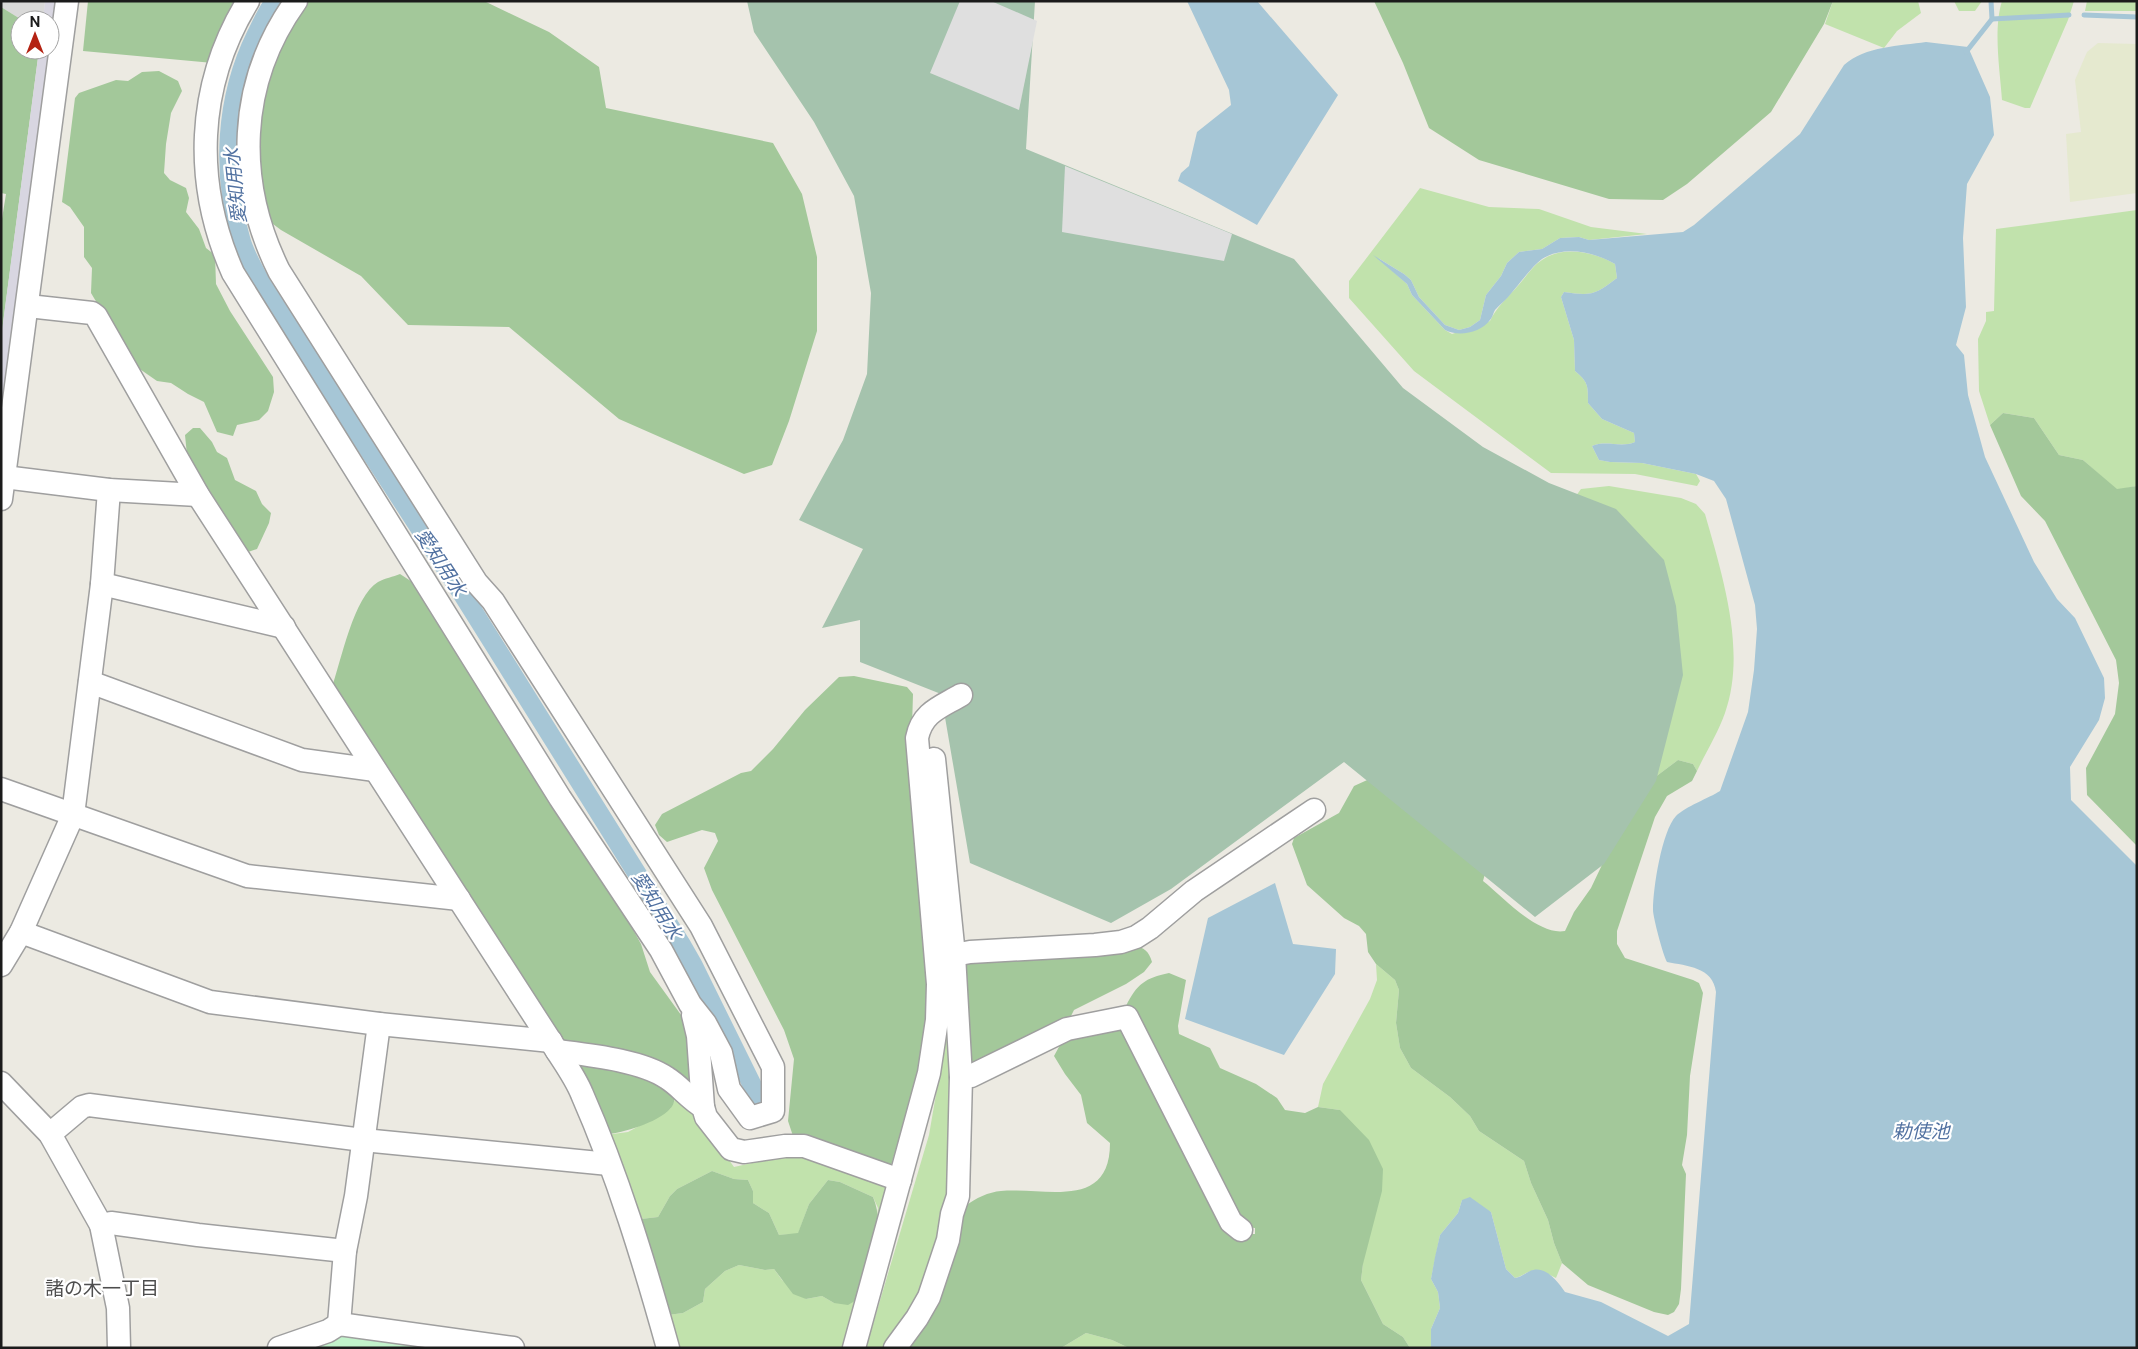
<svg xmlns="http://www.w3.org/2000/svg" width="2138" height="1349" viewBox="0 0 2138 1349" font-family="'Public Sans','Noto Sans JP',sans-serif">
  <rect width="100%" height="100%" fill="#eceae2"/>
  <!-- residential -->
  <polygon fill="#d9d9d8" points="1,1 45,1 43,20 22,20 1,7"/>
  <!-- farmland -->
  <polygon fill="#e5e9cf" points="2098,43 2137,44 2137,193 2070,202 2066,134 2081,132 2075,80 2087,52"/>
  <!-- grass -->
  <g fill="#c1e2ac">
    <polygon points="1833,1 1918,1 1921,13 1897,31 1884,48 1825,24"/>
    <polygon points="1954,1 1982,1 1975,11 1959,11"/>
    <path d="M2002,1H2074L2068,20L2030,108H2025L2002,100C2000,71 1993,29 2002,1Z"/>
    <polygon points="2087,1 2137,1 2137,11 2085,11"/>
    <path d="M1420,188L1489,207L1539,209L1591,227L1647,234L1589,240L1579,237L1560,238L1542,249L1519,252L1507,263L1501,276L1486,295L1480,320L1470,327L1459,330L1445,325L1419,297L1411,280L1404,274L1378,258L1407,284L1412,295L1445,330L1452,334L1490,321C1496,308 1506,299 1516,288C1524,280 1532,266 1542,260C1563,245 1595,252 1615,264L1617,278C1595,295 1591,296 1564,292L1561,297L1574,340L1575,371C1588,382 1588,385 1588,403L1602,419L1634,433L1635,442C1621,448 1606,440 1592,446L1599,460L1610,462L1642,463L1696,474L1700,481L1697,486L1635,474L1551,473L1414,371L1349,298V281Z"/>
    <polygon points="2137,210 2137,486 2117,490 2083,460 2059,455 2034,418 2003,413 1990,425 1979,391 1978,339 1986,321 1986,312 1994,311 1996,229"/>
    <path d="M1609,486L1681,498L1696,504L1705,514C1722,574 1747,651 1725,713C1718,733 1706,752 1697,771L1693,764L1678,760L1646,784L1573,500L1581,489Z"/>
    <polygon points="950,959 954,1187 925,1295 890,1348 866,1348 929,1135 945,1042"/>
    <path d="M1376,964L1395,980L1399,990L1396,1023L1400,1048L1411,1068L1450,1097L1470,1116L1479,1131L1524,1161L1531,1183L1548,1220L1554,1243L1562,1263L1556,1278C1548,1274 1539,1268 1531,1271C1525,1273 1522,1276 1515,1278L1506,1269L1491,1212L1462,1200L1458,1213L1440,1235L1431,1279L1438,1292L1440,1308L1431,1329V1347L1430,1348H1410L1403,1337L1383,1324L1361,1280L1363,1264L1340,1110L1318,1107L1323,1084L1370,999L1377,980Z"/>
    <polygon points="675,1090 700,1119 734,1167 791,1154 808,1155 886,1183 888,1192 874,1248 878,1208 873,1197 840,1182 828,1180 809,1204 798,1234 779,1235 769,1213 753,1203 753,1191 748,1180 734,1179 712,1171 677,1189 670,1196 658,1217 641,1219 605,1135 628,1132 670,1109 675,1100"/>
    <polygon points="739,1265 765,1270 774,1269 782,1280 806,1299 822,1296 834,1303 858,1299 844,1348 678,1348 668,1315 683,1313 703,1302 705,1289 725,1271"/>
    <polygon points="1086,1333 1112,1340 1129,1348 1061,1348"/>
  </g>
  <!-- forest -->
  <g fill="#a3c89a">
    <polygon points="88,1 242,1 213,63 83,51"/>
    <polygon points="300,1 484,1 549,32 599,67 606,108 773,143 802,194 817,257 817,331 789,421 772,465 744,474 619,419 509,327 408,325 361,276 281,230 249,206 250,107"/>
    <polygon points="1374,1 1833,1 1824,24 1771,112 1687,184 1663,200 1609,199 1479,160 1429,128 1403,63"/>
    <polygon points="1,7 22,20 20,20 20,50 39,50 1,339 1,225 6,194 1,193"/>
    <polygon points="159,71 178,81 182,91 171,113 166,144 164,173 170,180 186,188 189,198 186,212 199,229 206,248 215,255 216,284 230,311 273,377 274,392 268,411 259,420 237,425 233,436 217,432 204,402 188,394 171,383 157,381 134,365 91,293 92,268 84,257 84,227 70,207 62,202 75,98 79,93 116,80 128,81 142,72"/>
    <polygon points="2003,413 2034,418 2059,455 2083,460 2117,489 2137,486 2137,846 2087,795 2086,768 2115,714 2119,683 2116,660 2045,521 2021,496 1990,425"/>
    <polygon points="193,428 200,428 212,442 217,452 227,458 235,480 256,491 262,504 271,513 269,523 257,549 248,552 187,455 185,435"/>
    <path d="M400,574L423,589L598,866L641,944L650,972L684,1019L689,1030L697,1097L563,1048L332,687C341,661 354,596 378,582C385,578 393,577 400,574Z"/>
    <polygon points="854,676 907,687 913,694 912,727 928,937 926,1048 890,1169 793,1136 788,1121 794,1059 784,1030 712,890 704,868 718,841 715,833 702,830 667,842 659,835 655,825 662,814 741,773 751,771 773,749 805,710 839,677"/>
    <path d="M1678,760L1693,764L1697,771L1692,781L1667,796L1655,817L1617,931V944L1625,958L1693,980L1699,983L1703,993L1690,1076L1687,1135L1682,1165L1686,1174L1681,1289L1679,1304L1674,1312L1668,1315L1654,1312L1588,1285L1562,1263L1554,1243L1548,1220L1531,1183L1524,1161L1479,1131L1470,1116L1450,1097L1411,1068L1400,1048L1396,1023L1399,990L1395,980L1376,964L1368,952L1366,934L1359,926L1344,918L1307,885L1292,844L1294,838L1339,813L1354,786L1376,776L1486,870L1483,881C1503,897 1538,936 1565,931L1574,912L1591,888L1620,827L1646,784Z"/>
    <path d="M1134,945C1144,948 1149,951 1152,962L1144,972L1126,984L1074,1010L1068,1022L969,1069L961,966L972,957Z"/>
    <path d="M1169,973L1186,980L1178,1026L1179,1034L1210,1048L1220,1068L1256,1084L1277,1098L1285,1110L1305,1113L1318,1107L1340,1110L1369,1140L1383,1169L1382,1191L1363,1264L1361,1280L1383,1324L1403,1337L1410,1348H1129L1112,1340L1086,1333L1061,1348H903L966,1206C975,1198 989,1192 1001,1191C1045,1187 1110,1211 1110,1143L1087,1123L1081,1095L1065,1074L1054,1056L1060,1045L1077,1037L1127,1025L1238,1234H1255V1228L1245,1227L1233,1220L1126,1006C1137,984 1145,978 1169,973Z"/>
    <path d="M568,1057L610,1064L675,1090C675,1097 675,1104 670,1109C657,1123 624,1132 605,1135Z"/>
    <path d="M712,1171L734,1179L748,1180L753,1191V1203L769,1213L779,1235L798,1233L809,1204L828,1180L840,1182L873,1197C887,1229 868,1269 858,1299L848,1305L834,1303L822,1296L806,1299L793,1294L774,1269L765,1270L739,1265L725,1271L705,1289L703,1302L683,1313L668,1315L641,1219L658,1217L670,1196L677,1189Z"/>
  </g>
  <!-- cemetery -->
  <polygon fill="#a5c3ad" points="747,1 1035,1 1026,149 1294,259 1403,388 1483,447 1549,483 1616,509 1664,560 1676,606 1683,675 1656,781 1604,864 1535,917 1344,762 1171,889 1111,923 970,863 941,694 860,662 860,620 822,628 863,549 799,520 843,440 867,374 871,293 854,196 814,122 754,32"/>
  <!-- park -->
  <polygon fill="#c2f3cb" points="344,1334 465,1348 304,1348"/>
  <!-- parking -->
  <g fill="#dfdfdf">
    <polygon points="960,1 991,1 1037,21 1019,110 930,73"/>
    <polygon points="1065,166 1232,234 1224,261 1062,232"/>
  </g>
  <!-- plaza -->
  <g fill="#d8d6e1">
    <polygon points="45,1 56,1 50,45 50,20 43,20"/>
    <polygon points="39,50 49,50 1,415 1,338"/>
  </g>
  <!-- water -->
  <g fill="#a6c6d6">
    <polygon points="1187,1 1257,1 1338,95 1257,225 1178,181 1181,173 1189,166 1197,132 1231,105 1229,90"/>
    <path d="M1926,42L1968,47L1990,97L1994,135L1967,184L1963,238L1966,307L1956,345L1964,355L1968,395L1985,457L2034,562L2057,599L2075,618L2104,678L2105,698L2099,720L2070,767L2071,800L2137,866V1348H1431V1329L1440,1308L1438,1292L1431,1279L1435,1257L1440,1235L1458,1213L1462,1200L1470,1197L1491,1212L1506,1269L1515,1278C1521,1277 1524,1274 1530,1271C1545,1264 1558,1282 1565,1292L1601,1302L1668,1336L1689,1324L1716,992C1713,967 1687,966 1667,962C1663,955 1653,917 1653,910C1653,888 1662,831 1676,816C1685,807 1709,798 1720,791L1748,712L1754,670L1757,629L1755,605L1726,499L1714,481L1696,474L1642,463L1610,462L1599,460L1592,446C1606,440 1621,448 1635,442L1634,433L1602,419L1588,403C1588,385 1588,382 1575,371L1574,340L1561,297L1564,292C1591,296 1595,295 1617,278L1615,264C1594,252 1564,245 1542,259C1533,265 1517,287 1509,296C1505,301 1499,305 1495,310C1493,313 1493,317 1490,320C1481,333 1458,337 1445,330L1412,295L1407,284L1373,255L1404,274L1411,280L1419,297L1445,325L1459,330L1470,327L1480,320L1486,295L1501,276L1507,263L1519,252L1542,249L1560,238L1579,237L1589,240L1683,232L1694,225L1800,134L1844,65C1865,46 1900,46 1926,42Z"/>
    <polygon points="1275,883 1293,944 1336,949 1335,974 1284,1055 1185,1019 1208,918"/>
  </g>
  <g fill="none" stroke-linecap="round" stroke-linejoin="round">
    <!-- stream -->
    <g stroke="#a6c6d6" stroke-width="5">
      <polyline points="2084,15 2137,17"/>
      <polyline points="1992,19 2069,15"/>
      <polyline points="1966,52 1992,19 1991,1"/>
    </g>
    <!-- canal -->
    <path stroke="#a6c6d6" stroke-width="19" d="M275,1C267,11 262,23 256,35C225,98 221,172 241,240C245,255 255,271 262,285L463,595L681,944L693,965L761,1103"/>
    <defs>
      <g id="minor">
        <path d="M248,1C196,86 193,183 233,273L560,798L661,950L690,1004L705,1023L721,1053L729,1089L750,1118L773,1111V1067L701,926L493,601L476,582L279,271C235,182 237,83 296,1"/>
        <path d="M28,306L92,313L96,316L198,495L557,1051C566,1065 576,1079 582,1094C618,1176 644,1262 668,1348"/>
        <polyline points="4,477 109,490 198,495"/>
        <polyline points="1,499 67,1"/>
        <polyline points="102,584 284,627"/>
        <polyline points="90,682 302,760 375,770"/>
        <polyline points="1,789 247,876 459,899"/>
        <polyline points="21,932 210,1002 379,1024 551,1041"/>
        <polyline points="954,955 970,952 1095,945 1121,942 1136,937 1150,928 1194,891 1314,810"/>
        <polyline points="1,965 21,932 73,815 102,584 109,490"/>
        <polyline points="693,1015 698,1036 703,1107"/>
        <path d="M557,1051C588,1055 641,1060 667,1078C680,1086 689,1099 703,1107L706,1117L731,1149L744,1152L785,1146H804L900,1180"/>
        <polyline points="961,1077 971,1076 1067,1029 1127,1017 1231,1222 1241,1230"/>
        <polyline points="1,1083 50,1134 101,1225 118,1308 119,1348"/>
        <polyline points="50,1134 82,1107 89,1105 363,1140 609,1164"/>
        <polyline points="101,1225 111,1223 198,1235 345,1251"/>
        <polyline points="339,1324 345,1251 356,1196 379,1024"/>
        <polyline points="279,1348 328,1331 339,1324 513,1348"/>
        <path d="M854,1348L929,1073L937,1020L938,984L917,738C922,712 941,707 961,695"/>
        <polyline points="895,1348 917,1318 929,1297 948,1240 952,1214 958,1196 961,1077 954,955 934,759"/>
      </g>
    </defs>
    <!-- minor casing -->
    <use href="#minor" stroke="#9f9f9f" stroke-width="25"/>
    <!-- minor -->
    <use href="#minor" stroke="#fff" stroke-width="22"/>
  </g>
  <g text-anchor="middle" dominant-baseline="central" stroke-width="4.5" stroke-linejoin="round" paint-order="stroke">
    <!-- water labels -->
    <g font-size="19" font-style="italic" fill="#5272a1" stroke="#fff">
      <text transform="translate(235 186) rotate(-96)">愛知用水</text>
      <text transform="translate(441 562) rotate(57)">愛知用水</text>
      <text transform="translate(657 905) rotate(58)">愛知用水</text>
      <text x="1921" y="1131">勅使池</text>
    </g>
    <!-- neighbourhood labels -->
    <g font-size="19" fill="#4e4e4e" stroke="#fff">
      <text x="102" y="1288">諸の木一丁目</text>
    </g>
  </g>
  <!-- border -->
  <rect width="2138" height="1349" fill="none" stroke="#1b1b1b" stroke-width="5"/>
  <!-- north arrow -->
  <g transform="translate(35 35)"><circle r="24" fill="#ffffff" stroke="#a4a4a4"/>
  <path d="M0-4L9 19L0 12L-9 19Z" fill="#b42313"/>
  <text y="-8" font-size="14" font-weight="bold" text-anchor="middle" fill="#1b1b1b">N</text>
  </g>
</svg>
